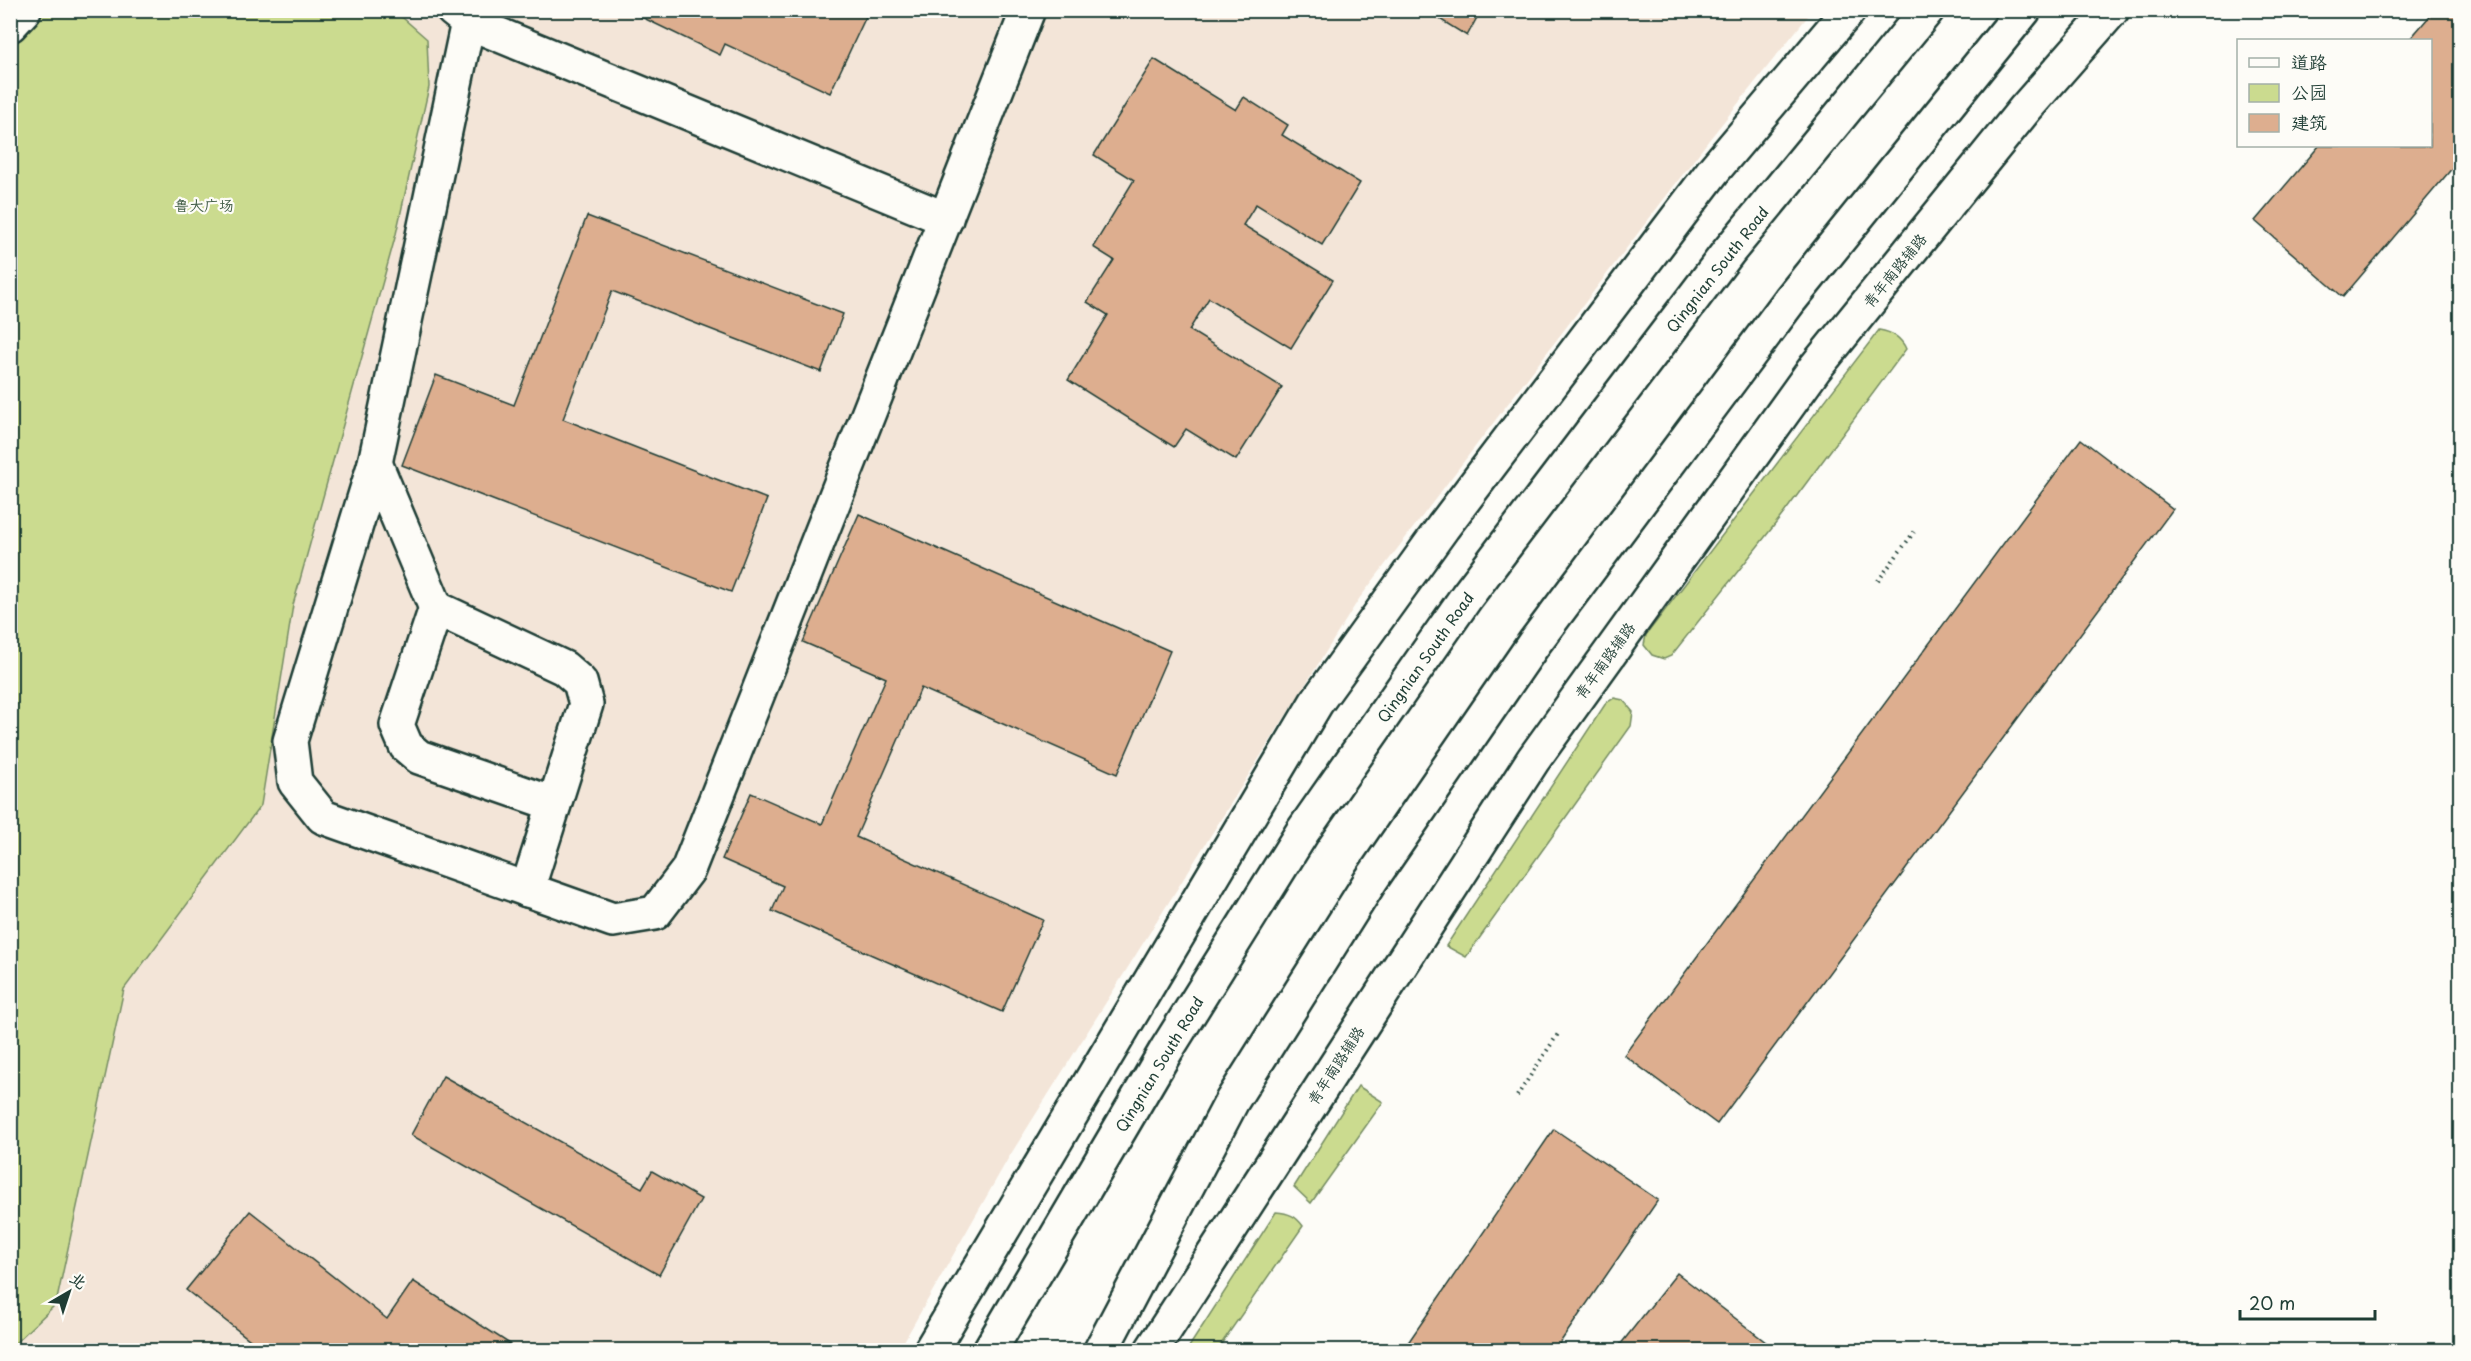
<svg xmlns="http://www.w3.org/2000/svg" width="2471" height="1361" viewBox="0 0 2471 1361" font-family="'Playpen Sans','LXGW WenKai TC',sans-serif">
  <rect width="100%" height="100%" fill="#fdfcf7"/>
  <filter id="ink" filterUnits="userSpaceOnUse"><feTurbulence type="fractalNoise" baseFrequency=".0167" numOctaves="2"/><feDisplacementMap in="SourceGraphic" scale="12" xChannelSelector="R" yChannelSelector="G"/><feConvolveMatrix kernelMatrix="1 2 1 2 8 2 1 2 1" color-interpolation-filters="sRGB"/></filter>
  <g filter="url(#ink)">
    <!-- built -->
    <polygon fill="#f3e5d8" points="10,11 1812,11 1709,140 1359,599 1009,1157 899,1350 11,1350"/>
    <!-- green -->
    <g fill="#cbdb8f" stroke="#758c62" stroke-width="1.5">
      <polygon points="38,11 395,11 427,39 429,87 396,234 293,605 261,805 124,989 56,1304 11,1347 11,39"/>
      <path d="M1879,330C1892,332 1901,337 1906,349L1784,513L1671,656L1664,659L1652,655L1644,645L1646,635Z"/>
      <polygon points="1614,698 1623,700 1633,712 1631,726 1466,957 1446,946 1606,703"/>
      <polygon points="1358,1086 1383,1102 1311,1203 1294,1187"/>
      <path d="M1276,1212C1289,1213 1296,1216 1303,1226L1217,1350H1187Z"/>
    </g>
    <!-- building -->
    <g fill="#ddae8f" stroke="#1f3d34" stroke-width="1.5">
      <polygon points="627,10 869,10 830,93 725,44 720,55"/>
      <polygon points="1425,10 1481,10 1467,36"/>
      <polygon points="2435,10 2460,10 2460,159 2343,297 2255,221 2319,146 2430,146 2430,40 2409,40"/>
      <polygon points="1154,59 1236,110 1244,97 1288,125 1282,135 1360,183 1322,245 1256,204 1243,225 1333,280 1291,348 1209,298 1189,330 1282,387 1236,460 1186,429 1174,447 1068,380 1108,315 1087,302 1114,260 1093,247 1134,180 1094,155"/>
      <polygon points="587,216 843,314 821,372 612,291 563,419 767,499 731,592 402,465 436,375 514,405"/>
      <polygon points="2081,439 2173,509 1717,1124 1624,1055"/>
      <polygon points="859,514 1170,651 1117,774 921,688 856,837 1043,920 1002,1012 772,911 783,886 722,859 751,793 822,824 886,678 803,642"/>
      <polygon points="443,1076 642,1188 652,1171 701,1199 659,1275 411,1135"/>
      <polygon points="1554,1129 1658,1200 1555,1350 1403,1350"/>
      <polygon points="250,1211 387,1319 413,1281 510,1344 507,1350 263,1350 186,1290"/>
      <polygon points="1677,1273 1776,1350 1616,1350"/>
    </g>
    <g fill="none" stroke-linecap="round" stroke-linejoin="round">
      <defs>
        <g id="minor">
          <polyline points="453,10 468,22 946,219"/>
          <polyline points="468,22 375,463 290,741 295,782 323,817 613,920 655,913 688,870 1028,10"/>
          <polyline points="10,25 24,10"/>
          <polyline points="375,463 436,608 564,668 580,682 586,704 527,890"/>
          <polyline points="436,608 397,725 406,746 419,757 554,804"/>
          <polyline points="931,1350 1316,703 1443,527 1713,171 1849,10"/>
          <polyline points="1152,1350 1533,760 1815,368 2025,109 2112,10"/>
        </g>
        <g id="major">
          <polyline points="990,1350 1167,1049 1303,831 1467,596 1729,251 1927,10"/>
          <polyline points="1101,1350 1232,1101 1371,880 1535,642 1790,300 2024,10"/>
        </g>
      </defs>
      <!-- minor casing -->
      <use href="#minor" stroke="#1f3d34" stroke-width="38"/>
      <!-- major casing -->
      <use href="#major" stroke="#1f3d34" stroke-width="38"/>
      <!-- path -->
      <g stroke="#1f3d34" stroke-width="4" stroke-dasharray="1.5 4.5" stroke-linecap="butt">
        <polyline points="1878,581 1914,532"/>
        <polyline points="1517,1096 1558,1034"/>
      </g>
      <!-- minor -->
      <use href="#minor" stroke="#fdfcf7" stroke-width="33"/>
      <!-- major -->
      <use href="#major" stroke="#fdfcf7" stroke-width="33"/>
    </g>
  </g>
  <g text-anchor="middle" dominant-baseline="central" stroke-width="4.5" stroke-linejoin="round" paint-order="stroke">
    <!-- park labels -->
    <g font-size="15" fill="#415d46" stroke="#fdfcf7">
      <text x="204" y="204">鲁大广场</text>
    </g>
    <!-- street labels -->
    <g font-size="15" fill="#1f3d34" stroke="#fdfcf7">
      <text transform="translate(1717 269) rotate(-52)">Qingnian South Road</text>
      <text transform="translate(1894 270) rotate(-51)">青年南路辅路</text>
      <text transform="translate(1425 657) rotate(-55)">Qingnian South Road</text>
      <text transform="translate(1604 660) rotate(-54)">青年南路辅路</text>
      <text transform="translate(1159 1064) rotate(-59)">Qingnian South Road</text>
      <text transform="translate(1335 1065) rotate(-57)">青年南路辅路</text>
    </g>
  </g>
  <!-- margin -->
  <rect width="2471" height="1361" fill="none" stroke="#fdfcf7" stroke-width="36"/>
  <rect x="18" y="18" width="2435" height="1325" fill="none" stroke="#1f3d34" stroke-width="2" filter="url(#ink)"/>
  <!-- legend -->
  <rect x="2237" y="39" width="195" height="108" fill="#fdfcf7" stroke="#a4b0a9" stroke-width="1.5"/>
  <rect x="2249" y="58" width="30" height="9" fill="#fdfcf7" stroke="#a4b0a9" stroke-width="1.5"/>
  <text x="2291" y="69" font-size="18" fill="#1f3d34">道路</text>
  <rect x="2249" y="84" width="30" height="18" fill="#cbdb8f" stroke="#a4b0a9" stroke-width="1.5"/>
  <text x="2291" y="99" font-size="18" fill="#1f3d34">公园</text>
  <rect x="2249" y="114" width="30" height="18" fill="#ddae8f" stroke="#a4b0a9" stroke-width="1.5"/>
  <text x="2291" y="129" font-size="18" fill="#1f3d34">建筑</text>
  <!-- north arrow -->
  <g transform="translate(69 1292) rotate(39)" stroke="#fdfcf7" stroke-width="4.5" paint-order="stroke">
  <path d="M0-4.5L10 22L0 15L-10 22Z" fill="#1f3d34"/>
  <text y="-9" font-size="16" font-weight="bold" text-anchor="middle" fill="#1f3d34">北</text>
  </g>
  <!-- scale -->
  <path d="M2240 1310v9h135v-9" fill="none" stroke="#1f3d34" stroke-width="3"/>
  <text x="2249" y="1310" font-size="18" fill="#1f3d34" stroke="#fdfcf7" stroke-width="4.5" paint-order="stroke">20 m</text>
</svg>
